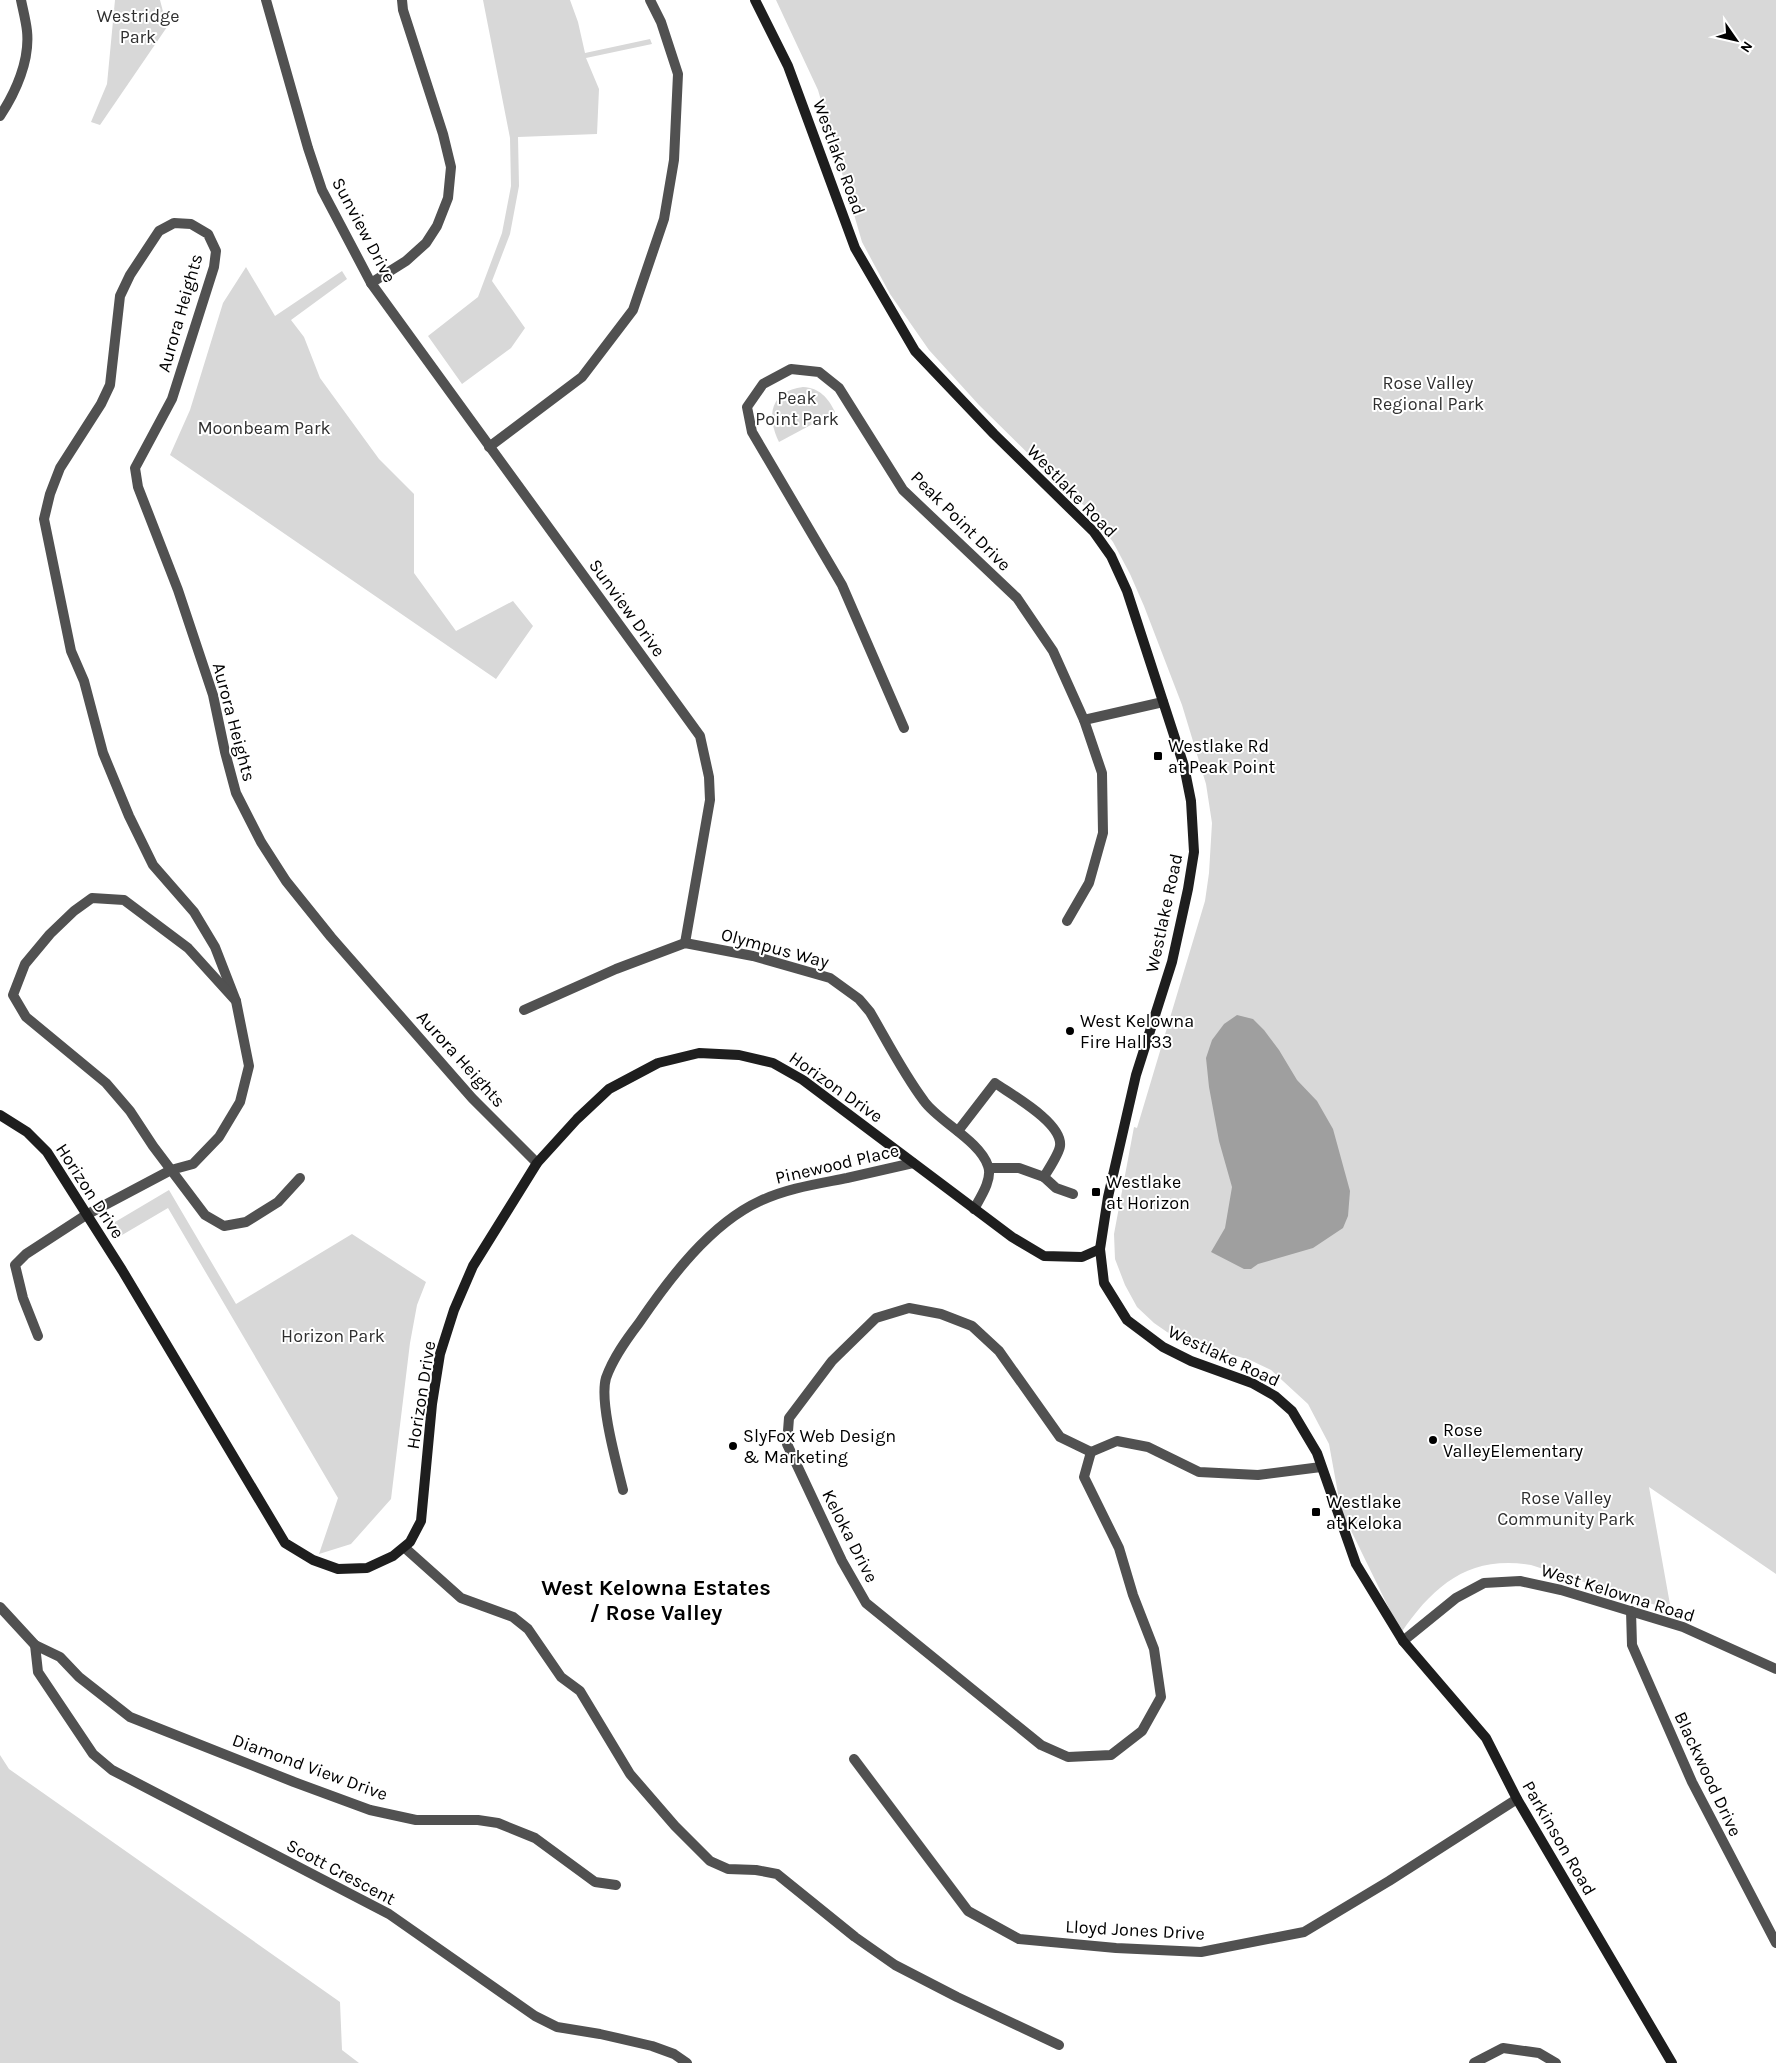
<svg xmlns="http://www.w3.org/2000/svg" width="1776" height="2063" viewBox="0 0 1776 2063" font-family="Karla,sans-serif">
  <rect width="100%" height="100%" fill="#fff"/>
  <!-- green -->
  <g fill="#d8d8d8">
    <polygon points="115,0 160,0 167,27 100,125 91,122 107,84"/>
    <polygon points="483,0 570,0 578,22 585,53 650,39 652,44 586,58 599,89 597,134 518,137 519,186 510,234 492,281 525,328 511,348 462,384 428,336 478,297 502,233 511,186 510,138"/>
    <path d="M776,0H1776V1574L1649,1487L1671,1610L1531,1565C1469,1555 1434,1585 1401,1633L1341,1510L1329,1444L1308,1404L1271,1370L1250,1360L1185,1341L1167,1332L1154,1323L1137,1307L1125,1285L1115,1259L1114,1234L1134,1127L1137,1128L1205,901L1209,873L1212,823L1206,784L1182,705L1144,606L1130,574L1113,542L1087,508L1061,486L979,405L929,350L890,294L862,242L818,90Z"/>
    <polygon points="246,267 275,316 342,271 347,279 291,320 304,337 320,378 379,459 414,494 414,573 456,631 513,601 533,626 496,679 170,455 190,410 223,303"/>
    <path d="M803,387C820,388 828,398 835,412L779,442C766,416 770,391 803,387Z"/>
    <polygon points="169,1190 236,1304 352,1234 426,1282 417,1305 410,1343 391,1499 351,1544 319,1554 338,1498 168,1208 117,1238 114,1231 115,1222"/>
    <polygon points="0,1755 9,1769 340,2002 342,2050 359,2063 0,2063"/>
  </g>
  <!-- water -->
  <polygon fill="#9f9f9f" points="1237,1015 1253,1019 1264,1030 1279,1050 1297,1080 1317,1101 1333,1129 1350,1191 1348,1216 1343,1228 1313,1248 1258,1264 1251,1269 1244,1269 1211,1252 1225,1228 1232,1187 1219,1141 1209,1087 1206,1058 1212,1040 1224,1024"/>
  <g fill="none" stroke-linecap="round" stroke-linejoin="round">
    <!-- street -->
    <g stroke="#515151" stroke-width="10">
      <polyline points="266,0 308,148 322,190 371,283 700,736 709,777 710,800 685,943"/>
      <path d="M0,116C16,92 30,60 27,31C26,21 23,10 21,0"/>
      <polyline points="371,283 406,261 426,243 437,226 448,198 451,167 443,134 403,10 402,0"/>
      <polyline points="489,447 582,377 633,310 664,219 674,160 678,74 661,22 650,0"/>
      <polyline points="1084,720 1163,702"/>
      <polyline points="904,728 842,585 752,432 747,407 763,384 791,369 819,372 839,388 903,490 1017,598 1053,651 1084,720 1102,773 1103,833 1089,883 1067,921"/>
      <polyline points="236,1001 215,947 194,912 153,865 129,816 103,753 84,681 71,651 44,519 50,494 60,468 101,404 110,385 120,296 130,275 159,231 174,223 191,224 208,234 216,251 214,267 172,399 135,468 138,487 178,590 213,695 225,752 236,793 261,842 286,881 331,937 472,1098 537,1163"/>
      <path d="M524,1010L616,969L685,943L753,956L830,978L859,999L870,1012C887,1041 903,1073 924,1101C938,1121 980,1141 988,1166C993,1179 980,1198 974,1209"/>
      <path d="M958,1131L995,1083C1012,1095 1063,1123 1060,1146C1059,1154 1048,1170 1044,1177L1056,1188L1073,1194"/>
      <polyline points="989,1168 1019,1168 1044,1177"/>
      <polygon points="909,1308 941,1314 972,1326 999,1351 1060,1437 1091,1452 1084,1477 1119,1548 1133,1595 1154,1649 1161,1697 1142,1731 1111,1755 1068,1757 1041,1745 866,1603 842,1561 787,1444 789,1418 832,1361 876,1318"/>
      <polyline points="38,1336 23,1298 15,1265 26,1254 86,1215 171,1170 193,1164 219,1137 240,1102 249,1066 236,1001 188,948 124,900 92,898 74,911 50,934 25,964 13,995 26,1017 106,1083 130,1111 153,1146 205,1215 224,1226 246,1222 278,1202 300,1178"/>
      <polyline points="1091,1452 1117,1441 1148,1447 1199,1472 1258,1475 1321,1467"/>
      <path d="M623,1490C617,1465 599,1402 606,1378C613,1358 626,1340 639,1323C669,1279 710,1224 760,1201C788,1188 817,1184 847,1178C869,1173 891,1168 913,1163"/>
      <polyline points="405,1548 461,1598 513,1617 528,1629 561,1677 580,1691 630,1774 675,1826 710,1861 728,1869 756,1870 777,1874 855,1937 895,1965 957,1997 1059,2045"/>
      <polyline points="0,1607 35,1645 60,1657 79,1677 130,1717 294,1782 370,1810 416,1820 478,1820 498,1823 535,1838 595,1882 616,1885"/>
      <polyline points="1631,1611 1632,1645 1692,1782 1776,1943"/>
      <polyline points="1403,1641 1456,1598 1484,1583 1520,1581 1561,1590 1683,1627 1776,1669"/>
      <polyline points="35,1645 38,1672 93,1754 112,1770 389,1914 535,2016 557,2027 600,2034 652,2046 674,2054 687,2063"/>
      <polyline points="854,1759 968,1911 1019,1939 1116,1948 1201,1952 1304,1932 1389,1881 1517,1799"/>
      <polyline points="1474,2063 1503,2048 1539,2053 1556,2063"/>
    </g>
    <!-- secondary -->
    <g stroke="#1e1e1e" stroke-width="10">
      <polyline points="755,0 788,66 855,248 915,351 994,434 1094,532 1111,556 1127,591 1184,766 1191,801 1194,852 1188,889 1172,962 1136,1075 1108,1197 1100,1249 1104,1283 1127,1320 1163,1347 1191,1361 1252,1383 1275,1396 1292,1411 1317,1453 1356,1564 1403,1641 1486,1738 1517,1799 1672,2063"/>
      <polyline points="0,1115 27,1132 47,1152 122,1270 285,1543 313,1560 338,1569 367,1568 393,1556 410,1542 421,1521 432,1404 440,1354 454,1310 473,1266 537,1163 577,1119 609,1089 658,1063 699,1053 739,1055 773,1063 803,1080 1012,1237 1044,1256 1082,1257 1100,1249"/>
    </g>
  </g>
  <!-- markers -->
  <g fill="#000" stroke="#fff" stroke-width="2">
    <rect x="1153" y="751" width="10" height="10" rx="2.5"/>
    <circle cx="1070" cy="1031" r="5"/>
    <rect x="1091" y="1187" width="10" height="10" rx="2.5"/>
    <circle cx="1433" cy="1440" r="5"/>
    <circle cx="733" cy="1446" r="5"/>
    <rect x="1311" y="1507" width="10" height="10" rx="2.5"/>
  </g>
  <g text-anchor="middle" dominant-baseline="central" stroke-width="4" stroke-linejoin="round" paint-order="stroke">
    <!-- park labels -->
    <g font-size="18" fill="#2f2f2f" stroke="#fff">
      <text x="138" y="16">Westridge<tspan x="138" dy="21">Park</tspan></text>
      <text x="1428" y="383">Rose Valley<tspan x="1428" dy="21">Regional Park</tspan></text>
      <text x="797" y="398">Peak<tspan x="797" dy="21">Point Park</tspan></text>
      <text x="264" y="428">Moonbeam Park</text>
      <text x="333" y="1336">Horizon Park</text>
      <text x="1566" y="1498">Rose Valley<tspan x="1566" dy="21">Community Park</tspan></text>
    </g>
    <!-- street labels -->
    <g font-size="18" fill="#000" stroke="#fff">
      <text transform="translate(839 157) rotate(70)">Westlake Road</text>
      <text transform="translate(364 230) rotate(62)">Sunview Drive</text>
      <text transform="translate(180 313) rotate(-74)">Aurora Heights</text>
      <text transform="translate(1072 491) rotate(46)">Westlake Road</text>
      <text transform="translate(961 521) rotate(45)">Peak Point Drive</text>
      <text transform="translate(627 608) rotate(54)">Sunview Drive</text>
      <text transform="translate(234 722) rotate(75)">Aurora Heights</text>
      <text transform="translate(1164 913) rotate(-78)">Westlake Road</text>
      <text transform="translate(775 948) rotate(15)">Olympus Way</text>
      <text transform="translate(461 1059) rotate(48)">Aurora Heights</text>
      <text transform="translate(836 1087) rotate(35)">Horizon Drive</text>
      <text transform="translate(837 1164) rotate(-13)">Pinewood Place</text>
      <text transform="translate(90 1191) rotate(57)">Horizon Drive</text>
      <text transform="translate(1224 1356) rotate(25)">Westlake Road</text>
      <text transform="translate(421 1395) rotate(-81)">Horizon Drive</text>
      <text transform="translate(850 1536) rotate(63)">Keloka Drive</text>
      <text transform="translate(1618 1593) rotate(17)">West Kelowna Road</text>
      <text transform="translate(310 1767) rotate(20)">Diamond View Drive</text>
      <text transform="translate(1708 1774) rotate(65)">Blackwood Drive</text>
      <text transform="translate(1559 1838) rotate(60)">Parkinson Road</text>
      <text transform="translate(341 1872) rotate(28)">Scott Crescent</text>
      <text transform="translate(1135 1930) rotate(3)">Lloyd Jones Drive</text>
    </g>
    <!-- poi labels -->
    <g font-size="18" fill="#000" stroke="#fff" text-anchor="start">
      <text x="1168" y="746">Westlake Rd<tspan x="1168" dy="21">at Peak Point</tspan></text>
      <text x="1080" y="1021">West Kelowna<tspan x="1080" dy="21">Fire Hall 33</tspan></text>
      <text x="1106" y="1182">Westlake<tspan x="1106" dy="21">at Horizon</tspan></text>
      <text x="1443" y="1430">Rose<tspan x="1443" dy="21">ValleyElementary</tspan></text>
      <text x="743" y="1436">SlyFox Web Design<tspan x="743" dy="21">&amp; Marketing</tspan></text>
      <text x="1326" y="1502">Westlake<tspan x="1326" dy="21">at Keloka</tspan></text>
    </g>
    <!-- district labels -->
    <g font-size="22" font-weight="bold" fill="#000" stroke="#fff">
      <text x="656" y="1588">West Kelowna Estates<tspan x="656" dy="25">/ Rose Valley</tspan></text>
    </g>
  </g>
  <!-- north arrow -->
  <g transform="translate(1736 40) rotate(124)" stroke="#ffffff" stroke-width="4" paint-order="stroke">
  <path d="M0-4L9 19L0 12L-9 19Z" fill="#000000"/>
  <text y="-8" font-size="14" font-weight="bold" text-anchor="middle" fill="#000000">N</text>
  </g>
</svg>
